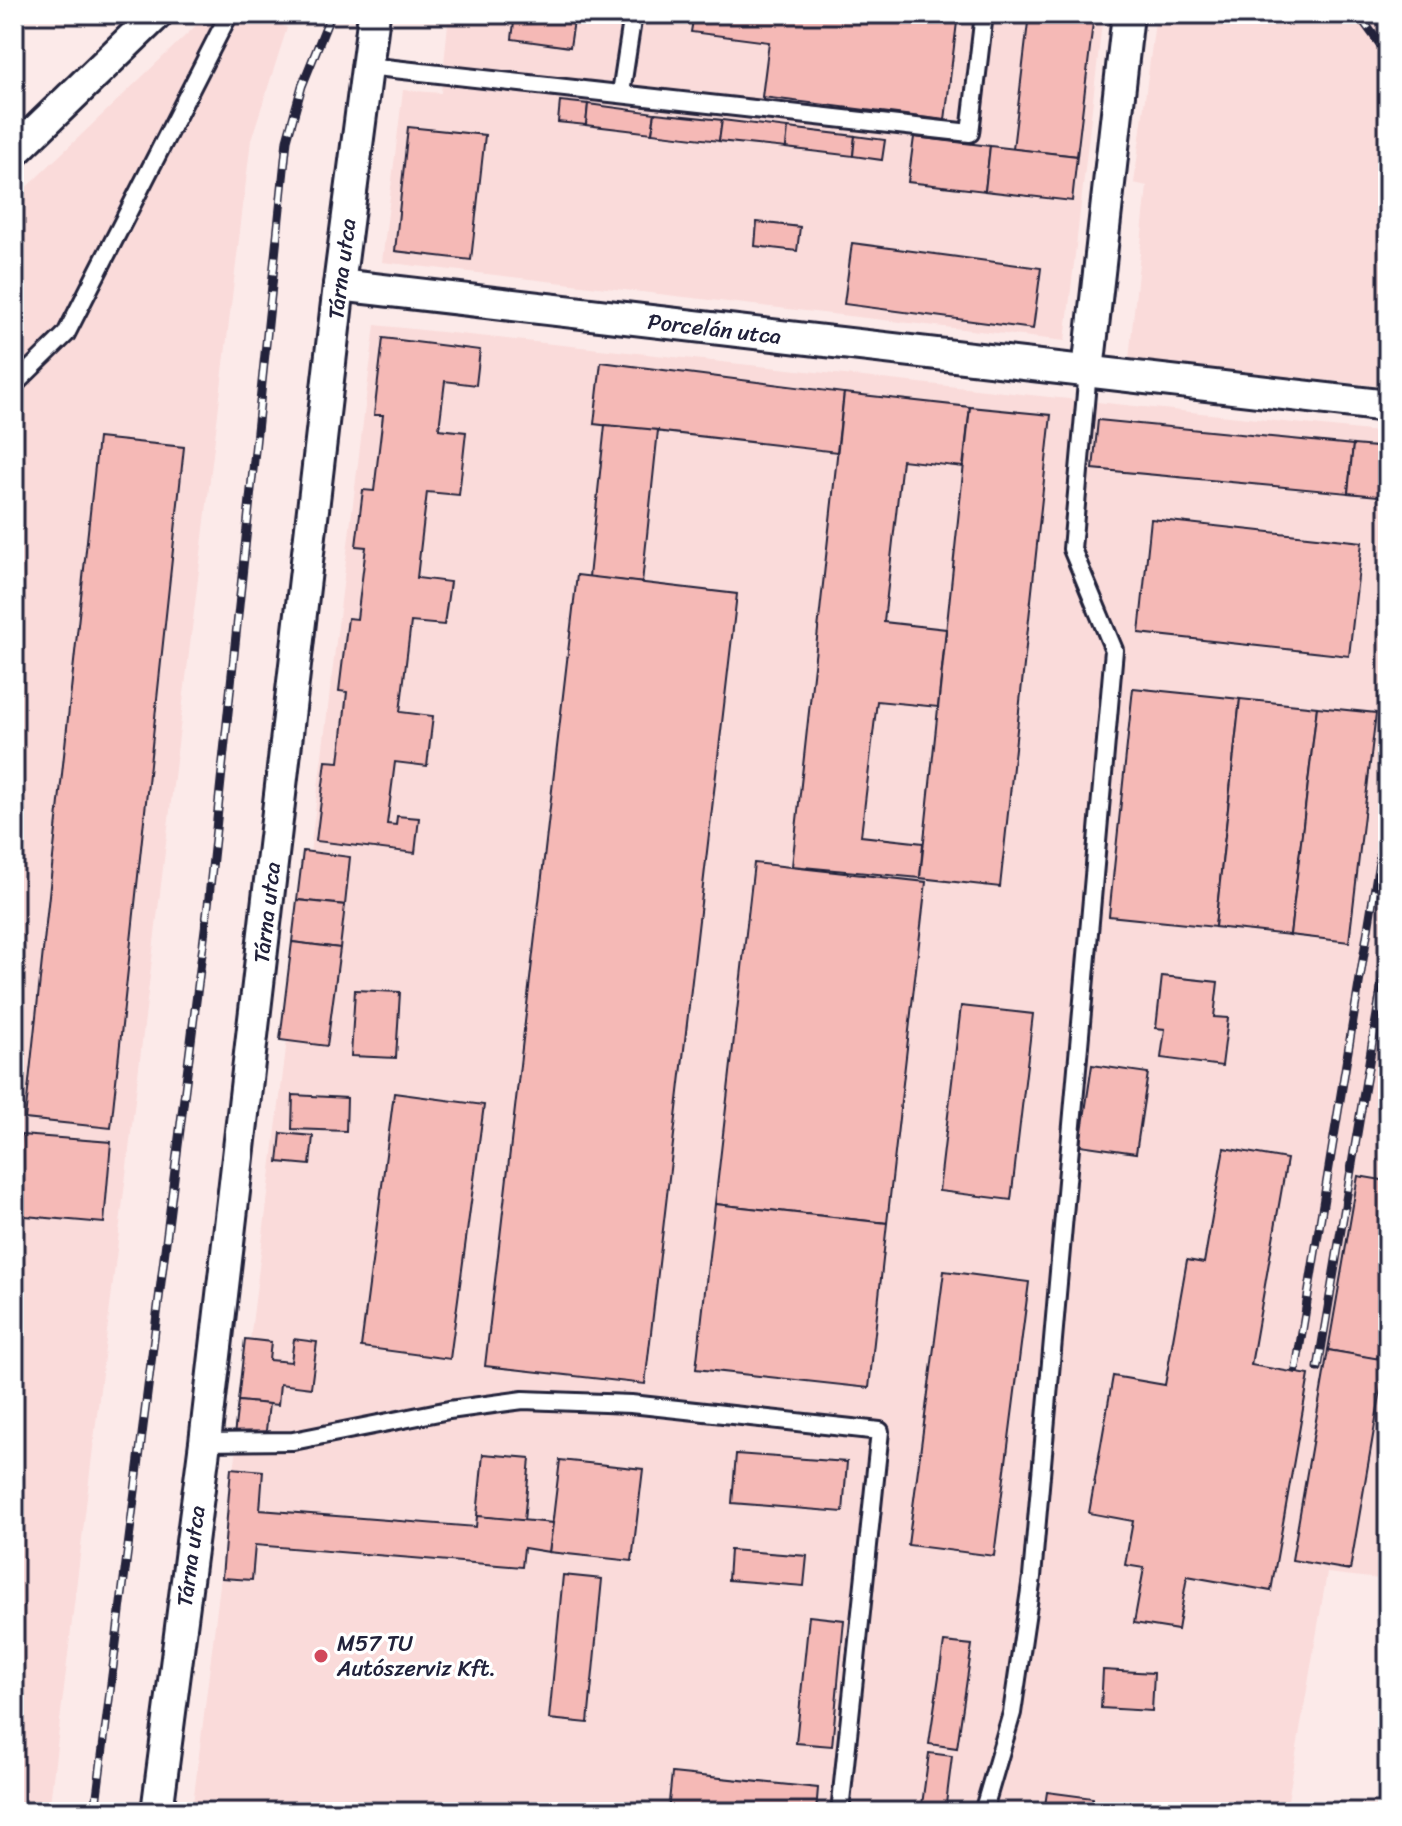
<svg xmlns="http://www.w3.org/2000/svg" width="1402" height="1826" viewBox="0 0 1402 1826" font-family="Sriracha,sans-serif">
  <rect width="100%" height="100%" fill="#fceae9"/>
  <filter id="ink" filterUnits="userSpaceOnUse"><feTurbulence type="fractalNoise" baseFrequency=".0125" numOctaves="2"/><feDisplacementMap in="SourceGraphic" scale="16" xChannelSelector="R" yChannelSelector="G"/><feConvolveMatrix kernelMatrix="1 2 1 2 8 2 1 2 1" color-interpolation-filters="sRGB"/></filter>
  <g filter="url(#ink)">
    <!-- built -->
    <g fill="#fadbda">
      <polygon points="208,14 265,14 287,28 251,140 49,1812 14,1812 14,199"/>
      <polygon points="449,14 1103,14 1065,341 382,262 403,90 441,93"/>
      <polygon points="1156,14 1388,14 1388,387 1129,359 1147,186 1134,183"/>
      <polygon points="375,325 1388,433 1388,1580 1327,1573 1286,1812 192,1812"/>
    </g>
    <!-- building -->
    <g fill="#f5b9b6" stroke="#22223b" stroke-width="2">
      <polygon points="515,14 575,14 570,47 512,39"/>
      <polygon points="694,14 958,14 945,120 762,97 769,42 691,32"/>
      <polygon points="1029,14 1094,14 1077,156 1013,149"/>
      <polygon points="560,101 588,104 586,125 558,122"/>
      <polygon points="588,104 655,113 652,133 586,125"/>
      <polygon points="655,113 722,120 719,141 652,133"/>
      <polygon points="722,120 788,128 786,148 719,141"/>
      <polygon points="408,127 485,135 471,260 395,251"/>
      <polygon points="788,128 855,136 853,156 786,148"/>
      <polygon points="855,136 885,140 882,160 853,156"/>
      <polygon points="914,137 990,146 985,191 908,182"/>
      <polygon points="990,146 1077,156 1072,201 985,191"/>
      <polygon points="757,222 800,227 797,251 755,246"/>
      <polygon points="852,243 1041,268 1033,329 844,304"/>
      <polygon points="383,338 480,350 476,385 445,381 439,429 466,432 459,495 427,492 417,578 450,582 444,625 411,622 400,712 433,716 427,766 395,762 387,824 396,825 397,816 419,818 415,853 316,841 326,761 339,762 347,692 339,691 348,618 357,619 366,547 356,546 363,490 374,491 383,415 374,415"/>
      <polygon points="601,362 844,393 837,452 594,424"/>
      <polygon points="844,393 970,407 963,467 902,460 884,622 946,629 938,707 877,701 861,836 923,843 920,878 792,866"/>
      <polygon points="970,407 1051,415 1000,887 920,878"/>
      <polygon points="1098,420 1353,445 1348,493 1093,469"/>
      <polygon points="605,425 658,430 642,583 589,577"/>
      <polygon points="98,438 184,447 111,1128 25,1119"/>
      <polygon points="1353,445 1388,448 1388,497 1348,493"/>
      <polygon points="1151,519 1362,542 1349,656 1139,633"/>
      <polygon points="577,575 737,594 645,1384 485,1366"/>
      <polygon points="1133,688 1240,699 1215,927 1109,916"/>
      <polygon points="1240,699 1317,707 1290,935 1215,927"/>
      <polygon points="1317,707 1376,713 1349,942 1290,935"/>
      <polygon points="303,851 350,857 345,905 297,900"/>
      <polygon points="754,863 926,882 887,1223 715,1204"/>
      <polygon points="297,900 345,905 340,948 292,942"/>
      <polygon points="292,942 340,948 327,1046 280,1040"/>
      <polygon points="1162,976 1218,982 1214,1017 1228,1018 1222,1066 1161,1058 1165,1029 1156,1028"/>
      <polygon points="355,990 400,992 396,1058 351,1056"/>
      <polygon points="961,1006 1033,1014 1011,1200 939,1191"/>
      <polygon points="1092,1065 1148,1073 1136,1153 1080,1145"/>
      <polygon points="394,1093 484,1105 450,1359 361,1347"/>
      <polygon points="293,1095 347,1098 346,1131 292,1129"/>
      <polygon points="281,1133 313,1136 310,1165 278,1162"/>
      <polygon points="21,1135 111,1142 104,1223 14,1215 16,1192 14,1192 14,1145 20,1145"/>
      <polygon points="1224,1148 1287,1159 1251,1365 1309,1375 1271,1591 1187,1576 1178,1630 1134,1623 1144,1568 1125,1565 1133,1521 1089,1513 1113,1376 1165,1385 1187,1260 1204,1263"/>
      <polygon points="1358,1176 1388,1181 1388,1296 1377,1359 1328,1350"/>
      <polygon points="715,1204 887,1223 869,1388 696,1369"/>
      <polygon points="944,1271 1029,1282 994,1556 908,1545"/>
      <polygon points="245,1339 271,1342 269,1360 291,1362 294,1339 317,1342 311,1388 280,1384 278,1405 238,1401"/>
      <polygon points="1328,1350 1386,1360 1350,1570 1292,1560"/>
      <polygon points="238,1401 269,1404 265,1439 234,1436"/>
      <polygon points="483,1454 530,1458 524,1521 477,1516"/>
      <polygon points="736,1454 847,1462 843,1512 732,1503"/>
      <polygon points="560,1460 643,1469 632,1561 549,1552"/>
      <polygon points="231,1468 263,1471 260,1510 476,1527 477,1516 553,1523 549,1552 524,1548 522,1567 255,1545 252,1580 222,1578"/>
      <polygon points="730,1550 807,1556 804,1586 728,1580"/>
      <polygon points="563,1575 602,1579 588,1723 549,1719"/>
      <polygon points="809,1616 844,1620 832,1746 796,1743"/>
      <polygon points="944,1642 972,1645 957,1748 929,1744"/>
      <polygon points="1103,1670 1154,1673 1152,1711 1101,1708"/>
      <polygon points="929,1753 952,1756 945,1812 921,1812"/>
      <polygon points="672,1773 818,1788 816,1812 668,1812"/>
      <polygon points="1047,1792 1093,1798 1092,1812 1044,1812"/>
    </g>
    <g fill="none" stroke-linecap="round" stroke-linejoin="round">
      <defs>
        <g id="lane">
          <polyline points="367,66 970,133 984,14"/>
          <polyline points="621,93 633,14"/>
          <polyline points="14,385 66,334 229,14"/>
          <polyline points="205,1442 293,1441 449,1410 523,1400 631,1404 880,1431 840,1812"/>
          <polyline points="983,1812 1012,1713 1032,1577 1114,650 1072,549 1088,371"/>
        </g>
        <g id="street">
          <polyline points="14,152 157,14"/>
          <path id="s1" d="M339,285L1388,406"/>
          <polyline points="1088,371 1128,14"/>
          <path id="s2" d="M157,1812L205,1442L339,285L374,14"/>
        </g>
      </defs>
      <!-- lane casing -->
      <use href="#lane" stroke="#22223b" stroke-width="22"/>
      <!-- street casing -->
      <use href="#street" stroke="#22223b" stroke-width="36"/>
      <!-- lane -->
      <use href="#lane" stroke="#fff" stroke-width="16"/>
      <!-- street -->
      <use href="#street" stroke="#fff" stroke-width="30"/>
      <defs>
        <g id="rail">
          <polyline points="1358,14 1388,55"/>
          <polyline points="1382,1034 1388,1093"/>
          <polyline points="1318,1368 1388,948"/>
          <polyline points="1296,1369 1388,807"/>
          <polyline points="95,1812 209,897 287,140 302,86 331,14"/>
        </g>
      </defs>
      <!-- rail casing -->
      <use href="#rail" stroke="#22223b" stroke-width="9"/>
      <!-- rail -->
      <use href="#rail" stroke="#fff" stroke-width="6" stroke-dasharray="18" stroke-linecap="butt"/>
    </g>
  </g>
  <!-- markers -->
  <circle fill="#d1495b" stroke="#fff" stroke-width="3" cx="321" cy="1656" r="8"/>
  <g text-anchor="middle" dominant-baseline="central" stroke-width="7" stroke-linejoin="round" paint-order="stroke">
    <!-- street labels -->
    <g font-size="22" fill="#22223b" stroke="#fff">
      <text stroke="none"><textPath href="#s2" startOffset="1554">Tárna utca</textPath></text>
      <text stroke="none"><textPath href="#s1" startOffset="378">Porcelán utca</textPath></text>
      <text stroke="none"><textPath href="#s2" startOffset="906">Tárna utca</textPath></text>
      <text stroke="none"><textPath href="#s2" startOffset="258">Tárna utca</textPath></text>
    </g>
    <!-- poi labels -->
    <g font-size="22" fill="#22223b" stroke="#fff" text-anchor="start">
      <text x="337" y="1643">M57 TU<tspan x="337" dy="25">Autószerviz Kft.</tspan></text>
    </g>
  </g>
  <!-- margin -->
  <rect width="1402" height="1826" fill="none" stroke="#fff" stroke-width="48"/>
  <rect x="24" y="24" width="1354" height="1778" fill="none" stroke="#22223b" stroke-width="3" filter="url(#ink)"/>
</svg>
